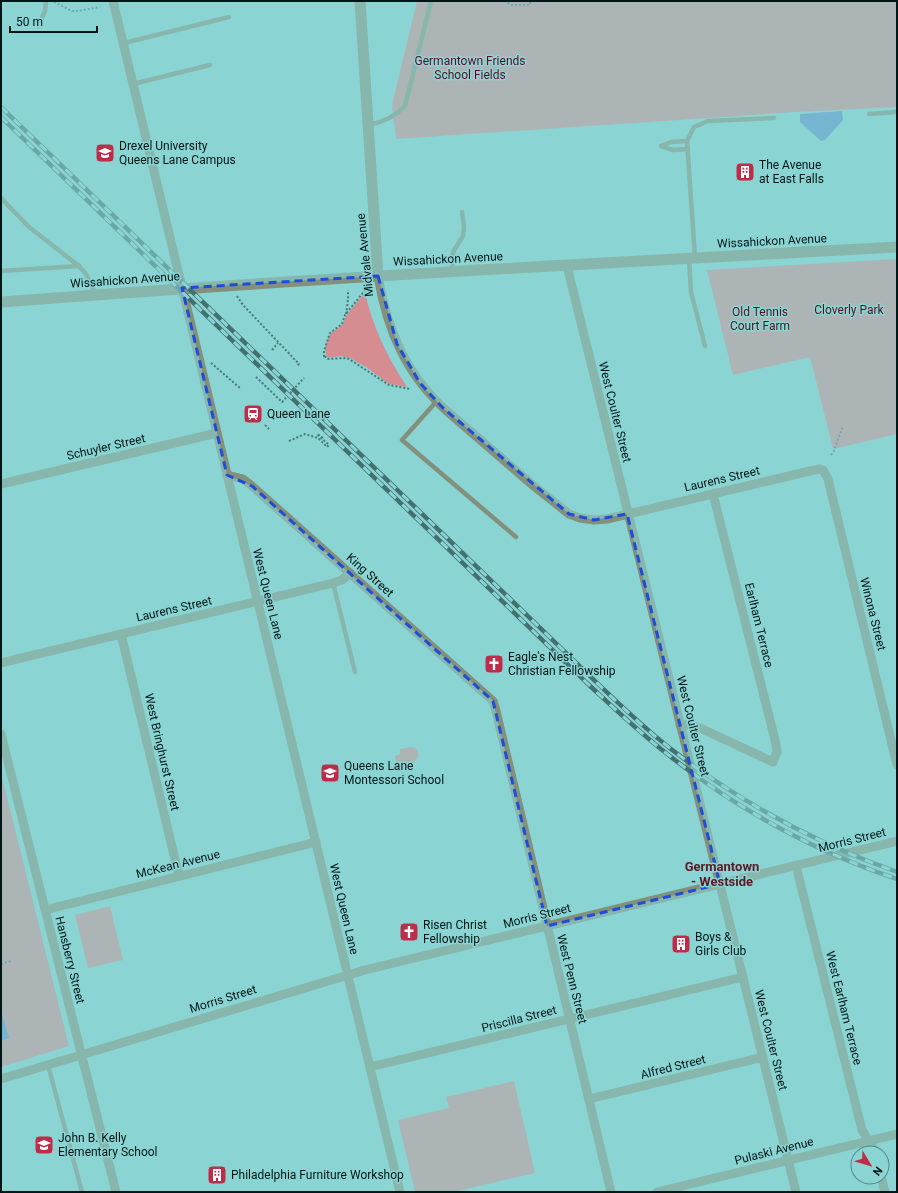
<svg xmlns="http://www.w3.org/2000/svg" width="898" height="1193" viewBox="0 0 898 1193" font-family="Roboto,sans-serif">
  <rect width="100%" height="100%" fill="#8ad5d4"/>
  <!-- green -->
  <g fill="#d58d92">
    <polygon points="417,1 897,1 897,107 796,112 396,139 392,105"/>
    <polygon points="897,259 897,434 833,449 810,357 733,375 707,270"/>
    <path d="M365,292C372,326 388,358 407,387L389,384L366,367L350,358L341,356L328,358L326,354L325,348L330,334L343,324L346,316Z"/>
    <polygon points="411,747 416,748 419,755 413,765 402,767 401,763 396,763 395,756 400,754 400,749"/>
    <polygon points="1,773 69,1046 1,1067"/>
    <polygon points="110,906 123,960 88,968 75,915"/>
    <polygon points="514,1081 535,1173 454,1192 415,1192 398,1120 449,1108 446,1097"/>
  </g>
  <!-- water -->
  <g fill="#5b8ece">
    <polygon points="842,111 843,120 825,140 821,141 800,122 800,114"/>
    <polygon points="1,1011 9,1038 1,1041"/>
  </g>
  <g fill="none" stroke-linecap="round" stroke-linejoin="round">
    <!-- path -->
    <g stroke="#477878" stroke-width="2" stroke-dasharray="2 2" stroke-linecap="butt">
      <polyline points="504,1 512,5 530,5 530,2"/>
      <polyline points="54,2 72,11 78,11 100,7"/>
      <polyline points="237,296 243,305 299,364 297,366"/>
      <polyline points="346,314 348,300 348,290"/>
      <polyline points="272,350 278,343"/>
      <polyline points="325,356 327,359 346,358 349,359 389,385 410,389"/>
      <polyline points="324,357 324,351 330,333 342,324 345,315 366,289"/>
      <polyline points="211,363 240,388"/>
      <polyline points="256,377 282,402 304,378"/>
      <polyline points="265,425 269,429"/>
      <polyline points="289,441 305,434 318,438 327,447 329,445 317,434 323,438"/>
      <polyline points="831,455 833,453 843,426"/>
      <polyline points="1,964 11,961"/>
    </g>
    <!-- service -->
    <g stroke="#82907c" stroke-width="4.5">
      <polyline points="38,26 45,11 46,1"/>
      <polyline points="124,43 229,17"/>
      <polyline points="133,84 210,65"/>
      <polyline points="869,114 897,112"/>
      <path d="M369,125C383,122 395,117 405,106L431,1"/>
      <polyline points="661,146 673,150 688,149"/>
      <polyline points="661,146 671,142 687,141"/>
      <polyline points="1,198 29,227 79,266 1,271"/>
      <polyline points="695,257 687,141 694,127 708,121 774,118"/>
      <polyline points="689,259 691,292 705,346"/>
      <polyline points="79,266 86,274 96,295"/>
      <polyline points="452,272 453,252 463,236 464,227 462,212"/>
      <polyline points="436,402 402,440 516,537"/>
      <polyline points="333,583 355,672"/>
      <polyline points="48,1065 82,1192"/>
    </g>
    <!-- minor -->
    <g stroke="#82907c" stroke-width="9">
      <polyline points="113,1 400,1192"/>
      <polyline points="567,266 796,1192"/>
      <path d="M378,276C387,330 406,375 448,412L535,487L569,514L580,518L594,520L607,519L810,471L820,469L823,470L828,479L897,765"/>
      <polyline points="227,475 243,479 252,486 493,701 495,707 611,1192"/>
      <polyline points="1,484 217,433"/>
      <polyline points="121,634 179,876"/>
      <polyline points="1,663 333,583 342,580 350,573"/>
      <polyline points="680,725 691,725 700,728 773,762 777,752 776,744 713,494"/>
      <polyline points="1,734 116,1192"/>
      <polyline points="796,866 862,1130 876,1153"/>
      <polyline points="45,910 316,842"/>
      <polyline points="370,1067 743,977"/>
      <polyline points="1,1079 365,970 897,841"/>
      <polyline points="589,1099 763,1057"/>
      <polyline points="881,1177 885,1192"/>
      <polyline points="657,1192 897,1134"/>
    </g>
    <!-- tertiary -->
    <g stroke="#82907c" stroke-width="11">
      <polyline points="360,1 378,276"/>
      <path d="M1,302C299,279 598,263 897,247"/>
    </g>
    <defs>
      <g id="rail">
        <path d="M1,107L594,680C619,704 644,728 671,749C740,802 815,843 897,872"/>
        <path d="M1,117L589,685C614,708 639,732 666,753C735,808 814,851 897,879"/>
      </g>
    </defs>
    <!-- rail casing -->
    <use href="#rail" stroke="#427170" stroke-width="4.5"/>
    <!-- rail -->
    <use href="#rail" stroke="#8ad5d4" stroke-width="3" stroke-dasharray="9" stroke-linecap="butt"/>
  </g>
  <!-- marked area -->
  <path d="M0 0H898V1193H0ZM378,276L397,344L420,383L442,407L569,514L594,520L627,514L720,884L547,926L493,701L252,486L227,475L182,288Z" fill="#8ad5d4" fill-opacity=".55" fill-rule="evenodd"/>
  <path fill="none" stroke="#1d4ed8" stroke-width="3" stroke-dasharray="8 5" stroke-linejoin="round" d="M378,276L397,344L420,383L442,407L569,514L594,520L627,514L720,884L547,926L493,701L252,486L227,475L182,288Z"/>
  <!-- icons -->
  <defs>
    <symbol id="university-square" viewBox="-11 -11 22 22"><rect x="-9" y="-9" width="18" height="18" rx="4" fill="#bd2c49" stroke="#8ad5d4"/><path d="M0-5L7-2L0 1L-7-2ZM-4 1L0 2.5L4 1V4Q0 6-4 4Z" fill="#fff"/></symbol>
    <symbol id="building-square" viewBox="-11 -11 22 22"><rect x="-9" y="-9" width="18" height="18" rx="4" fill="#bd2c49" stroke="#8ad5d4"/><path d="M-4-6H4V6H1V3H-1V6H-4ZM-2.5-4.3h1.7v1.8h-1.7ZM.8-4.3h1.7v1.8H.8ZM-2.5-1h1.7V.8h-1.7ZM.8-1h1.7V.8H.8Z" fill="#fff"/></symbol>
    <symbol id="station-square" viewBox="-11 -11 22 22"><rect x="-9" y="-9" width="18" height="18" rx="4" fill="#bd2c49" stroke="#8ad5d4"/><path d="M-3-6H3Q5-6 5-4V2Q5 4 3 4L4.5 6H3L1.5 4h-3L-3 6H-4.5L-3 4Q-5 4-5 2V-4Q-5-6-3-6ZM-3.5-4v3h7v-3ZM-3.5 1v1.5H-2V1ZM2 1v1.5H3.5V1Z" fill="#fff"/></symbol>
    <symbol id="church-square" viewBox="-11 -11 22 22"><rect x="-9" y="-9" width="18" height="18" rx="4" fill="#bd2c49" stroke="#8ad5d4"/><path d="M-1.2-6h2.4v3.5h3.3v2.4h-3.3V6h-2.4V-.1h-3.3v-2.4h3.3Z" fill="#fff"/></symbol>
    <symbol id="school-square" viewBox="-11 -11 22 22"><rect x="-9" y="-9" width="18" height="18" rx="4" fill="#bd2c49" stroke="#8ad5d4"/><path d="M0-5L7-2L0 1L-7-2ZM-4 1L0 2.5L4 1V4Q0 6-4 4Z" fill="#fff"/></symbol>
  </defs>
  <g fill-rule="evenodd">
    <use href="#university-square" x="94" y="142" width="22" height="22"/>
    <use href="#building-square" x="734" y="161" width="22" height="22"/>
    <use href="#station-square" x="242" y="403" width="22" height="22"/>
    <use href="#church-square" x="483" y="653" width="22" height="22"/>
    <use href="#school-square" x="319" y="762" width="22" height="22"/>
    <use href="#church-square" x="398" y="921" width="22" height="22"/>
    <use href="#building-square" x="670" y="933" width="22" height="22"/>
    <use href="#school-square" x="33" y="1134" width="22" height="22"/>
    <use href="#building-square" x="206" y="1164" width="22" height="22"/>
  </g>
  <g text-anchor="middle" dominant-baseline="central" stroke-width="3" stroke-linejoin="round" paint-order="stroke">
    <!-- park labels -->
    <g font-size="12" fill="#5d0b1e" stroke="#8ad5d4">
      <text x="470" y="61">Germantown Friends<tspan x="470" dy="14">School Fields</tspan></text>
      <text x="849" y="310">Cloverly Park</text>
      <text x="760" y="312">Old Tennis<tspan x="760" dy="14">Court Farm</tspan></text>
    </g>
    <!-- poi labels -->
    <g font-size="12" fill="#001515" stroke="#8ad5d4" text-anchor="start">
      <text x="119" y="146">Drexel University<tspan x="119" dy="14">Queens Lane Campus</tspan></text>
      <text x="759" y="165">The Avenue<tspan x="759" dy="14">at East Falls</tspan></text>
      <text x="267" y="414">Queen Lane</text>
      <text x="508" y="657">Eagle's Nest<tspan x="508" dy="14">Christian Fellowship</tspan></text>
      <text x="344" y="766">Queens Lane<tspan x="344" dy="14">Montessori School</tspan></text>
      <text x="423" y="925">Risen Christ<tspan x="423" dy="14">Fellowship</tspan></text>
      <text x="695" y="937">Boys &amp;<tspan x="695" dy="14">Girls Club</tspan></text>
      <text x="58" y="1138">John B. Kelly<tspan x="58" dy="14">Elementary School</tspan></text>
      <text x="231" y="1175">Philadelphia Furniture Workshop</text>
    </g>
    <!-- street labels -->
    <g font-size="12" fill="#001515" stroke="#8ad5d4">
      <text transform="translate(772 241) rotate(-3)">Wissahickon Avenue</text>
      <text transform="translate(365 255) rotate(-96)">Midvale Avenue</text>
      <text transform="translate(448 259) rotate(-3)">Wissahickon Avenue</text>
      <text transform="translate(125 280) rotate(-4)">Wissahickon Avenue</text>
      <text transform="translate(615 412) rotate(76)">West Coulter Street</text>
      <text transform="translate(106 447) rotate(-13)">Schuyler Street</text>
      <text transform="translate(722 479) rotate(-13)">Laurens Street</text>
      <text transform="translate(370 575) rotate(42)">King Street</text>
      <text transform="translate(268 594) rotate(76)">West Queen Lane</text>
      <text transform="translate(174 609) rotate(-13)">Laurens Street</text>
      <text transform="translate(873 614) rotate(76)">Winona Street</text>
      <text transform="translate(759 625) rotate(76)">Earlham Terrace</text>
      <text transform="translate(693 726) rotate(76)">West Coulter Street</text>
      <text transform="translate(162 752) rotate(77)">West Bringhurst Street</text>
      <text transform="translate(852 840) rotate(-14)">Morris Street</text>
      <text transform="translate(178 864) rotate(-14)">McKean Avenue</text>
      <text transform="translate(344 909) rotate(77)">West Queen Lane</text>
      <text transform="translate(537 916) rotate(-14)">Morris Street</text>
      <text transform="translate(70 960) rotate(76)">Hansberry Street</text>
      <text transform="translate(572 979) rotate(76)">West Penn Street</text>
      <text transform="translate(223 999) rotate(-17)">Morris Street</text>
      <text transform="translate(844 1008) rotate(76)">West Earlham Terrace</text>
      <text transform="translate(519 1019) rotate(-14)">Priscilla Street</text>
      <text transform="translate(771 1040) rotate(76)">West Coulter Street</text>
      <text transform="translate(673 1067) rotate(-14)">Alfred Street</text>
      <text transform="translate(774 1151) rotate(-14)">Pulaski Avenue</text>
    </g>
    <!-- neighbourhood labels -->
    <g font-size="13" font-weight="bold" fill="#5d1823" stroke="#8ad5d4">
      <text x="722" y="866">Germantown<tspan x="722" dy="15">- Westside</tspan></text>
    </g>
  </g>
  <!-- border -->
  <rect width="898" height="1193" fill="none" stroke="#001515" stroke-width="4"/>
  <!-- north arrow -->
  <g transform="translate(870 1165) rotate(128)"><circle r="19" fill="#8ad5d4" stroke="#538888"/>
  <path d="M0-3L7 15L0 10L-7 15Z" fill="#bd2c49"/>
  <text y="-6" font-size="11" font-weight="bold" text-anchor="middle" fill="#001515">N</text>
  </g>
  <!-- scale -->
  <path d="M10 26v6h87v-6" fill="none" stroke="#001515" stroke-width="2"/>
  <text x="16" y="26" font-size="12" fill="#001515" stroke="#8ad5d4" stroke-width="3" paint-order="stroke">50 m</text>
</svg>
